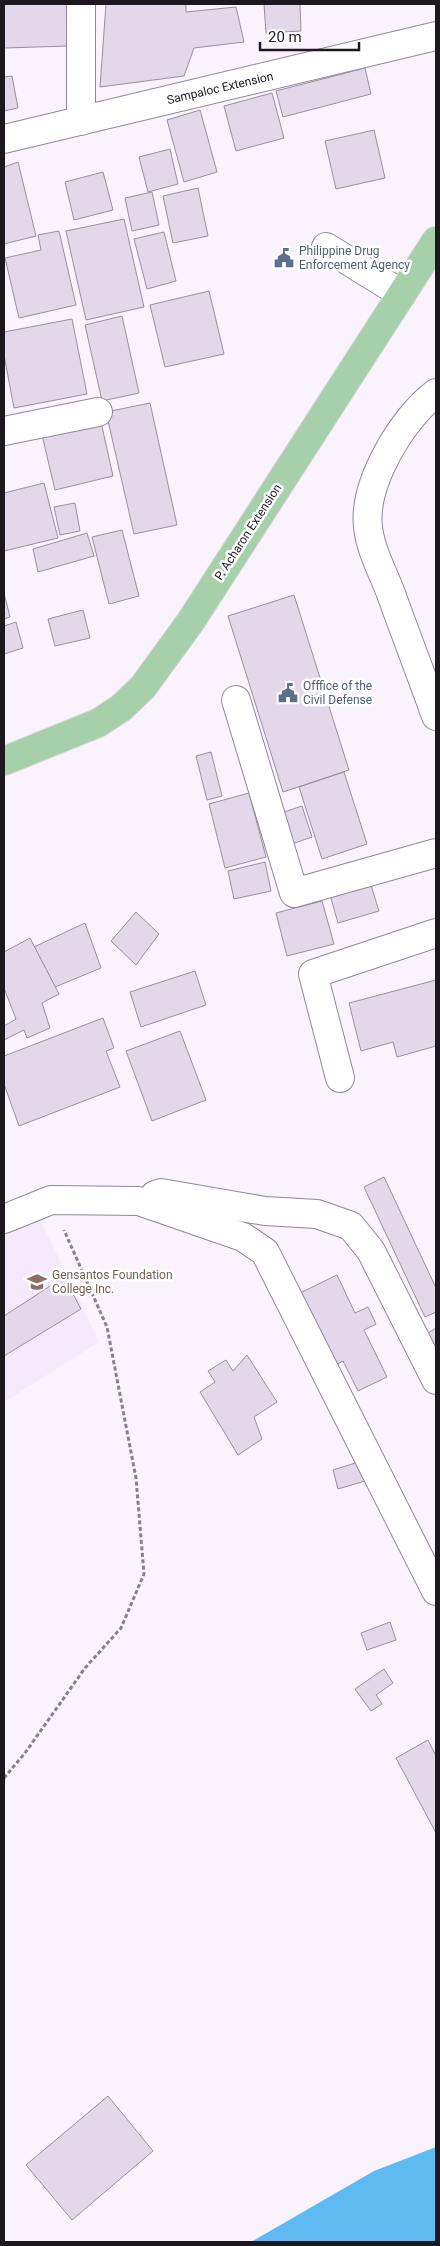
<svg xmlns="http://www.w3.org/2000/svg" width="440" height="2246" viewBox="0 0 440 2246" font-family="Roboto,sans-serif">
  <rect width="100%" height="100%" fill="#faf3fe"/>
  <!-- built -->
  <polygon fill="#f5e9fc" points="35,1209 99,1342 4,1402 4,1222"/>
  <!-- water -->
  <polygon fill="#60baf2" points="436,2147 436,2242 251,2242 374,2171"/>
  <!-- building -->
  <g fill="#e3d8e9" stroke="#988e9e">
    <polygon points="4,4 71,4 69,46 4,48"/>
    <polygon points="106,4 186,4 186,12 236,7 244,42 194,48 184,76 100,87"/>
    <polygon points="264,4 300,4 301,31 266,33"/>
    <polygon points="365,68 371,94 283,117 276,91"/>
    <polygon points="12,76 18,108 4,111 4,77"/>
    <polygon points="272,93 284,138 236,151 224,106"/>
    <polygon points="200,110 217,172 184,182 167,120"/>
    <polygon points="374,130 385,178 336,189 325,141"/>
    <polygon points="170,149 178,184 148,192 139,157"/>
    <polygon points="18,162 36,236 4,244 4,167"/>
    <polygon points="103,172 113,210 74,220 65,182"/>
    <polygon points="198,188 208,236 173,243 163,196"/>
    <polygon points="152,192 159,225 132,231 125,198"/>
    <polygon points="124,219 144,307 86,320 66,231"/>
    <polygon points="59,231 76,305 19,318 5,258 41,250 38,235"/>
    <polygon points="164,232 176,281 147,289 134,239"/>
    <polygon points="209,291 224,354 165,367 150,305"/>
    <polygon points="122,316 139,393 102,401 85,325"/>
    <polygon points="72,319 87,394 14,408 4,355 4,332"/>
    <polygon points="150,403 177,525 134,534 106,412"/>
    <polygon points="101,422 113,476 55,490 42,435"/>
    <polygon points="44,483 58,538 4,551 4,493"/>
    <polygon points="75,503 80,531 60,535 54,507"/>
    <polygon points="122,530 139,596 109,604 92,537"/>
    <polygon points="87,533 94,556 38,572 33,549"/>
    <polygon points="4,593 10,617 4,619"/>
    <polygon points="294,595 349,770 283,792 228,616"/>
    <polygon points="83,610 90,638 55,646 48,619"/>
    <polygon points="16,622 23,648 4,654 4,626"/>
    <polygon points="211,752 222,796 207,800 196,756"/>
    <polygon points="344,772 367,844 322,859 299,787"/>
    <polygon points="249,793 266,857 225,868 209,804"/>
    <polygon points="302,806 312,837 289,845 278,814"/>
    <polygon points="265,862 271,891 234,899 228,871"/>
    <polygon points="370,882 379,911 338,923 330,895"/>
    <polygon points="322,901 334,944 287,956 276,913"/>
    <polygon points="136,912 159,934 136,965 111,941"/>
    <polygon points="85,923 101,968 55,987 34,947"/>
    <polygon points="30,938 59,994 42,1003 50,1028 27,1038 24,1030 4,1040 4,1026 16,1019 4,988 4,952"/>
    <polygon points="195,971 206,1005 141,1027 130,992"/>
    <polygon points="436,980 436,1046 397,1057 393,1042 361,1051 349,1003"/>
    <polygon points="103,1018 114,1048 106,1051 120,1087 19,1126 4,1084 4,1056"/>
    <polygon points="180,1031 206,1100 152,1121 126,1051"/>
    <polygon points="384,1177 436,1288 436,1312 425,1317 364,1187"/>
    <polygon points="337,1275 355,1313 368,1307 376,1324 364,1330 387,1377 358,1391 343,1361 336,1365 300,1293"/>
    <polygon points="64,1277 81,1309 4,1356 4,1316"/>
    <polygon points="436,1328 436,1354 425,1335"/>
    <polygon points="247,1355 277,1402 254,1417 262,1439 238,1455 200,1392 215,1382 208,1371 226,1360 233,1371"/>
    <polygon points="368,1459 365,1481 338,1489 333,1470"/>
    <polygon points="390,1622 396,1640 367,1650 361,1633"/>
    <polygon points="384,1669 393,1683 376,1695 382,1704 371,1711 355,1689"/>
    <polygon points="428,1740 436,1756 436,1833 396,1758"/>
    <polygon points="108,2096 153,2151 72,2220 26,2165"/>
  </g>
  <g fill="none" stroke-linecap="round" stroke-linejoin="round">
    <defs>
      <g id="minor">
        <polyline points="81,121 81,4"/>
        <polyline points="4,139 436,36"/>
        <polyline points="326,247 402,294"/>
        <path d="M436,393C402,418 363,484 368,527C370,548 382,571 390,591C405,633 421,674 436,716"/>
        <polyline points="4,431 98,412"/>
        <polyline points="236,700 294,893 436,853"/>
        <polyline points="340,1078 313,974 436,933"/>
        <polyline points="155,1195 161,1193 265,1211 317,1214 351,1226 371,1251 436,1380"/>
        <polyline points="4,1219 51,1200 139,1201 243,1237 265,1252 436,1591"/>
      </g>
      <polyline id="major" points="4,761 98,723 121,708 143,687 191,621 436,241"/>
    </defs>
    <!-- minor casing -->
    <use href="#minor" stroke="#918797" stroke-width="30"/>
    <!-- major casing -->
    <use href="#major" stroke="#d6d5d6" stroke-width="30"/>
    <!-- path -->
    <polyline stroke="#868189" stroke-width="3" stroke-dasharray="4 2.5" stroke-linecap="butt" points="4,1778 25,1753 85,1668 121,1628 144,1574 136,1478 107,1327 64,1230"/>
    <!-- minor -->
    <use href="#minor" stroke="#fff" stroke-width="28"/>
    <!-- major -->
    <use href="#major" stroke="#a5d0aa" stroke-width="28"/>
  </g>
  <!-- icons -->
  <defs>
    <symbol id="civic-bare" viewBox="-9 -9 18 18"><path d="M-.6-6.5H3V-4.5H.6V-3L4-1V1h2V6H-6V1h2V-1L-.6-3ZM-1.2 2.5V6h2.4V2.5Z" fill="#5c6f8a" stroke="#fff" stroke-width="2.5" paint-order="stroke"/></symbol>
    <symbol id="university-bare" viewBox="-9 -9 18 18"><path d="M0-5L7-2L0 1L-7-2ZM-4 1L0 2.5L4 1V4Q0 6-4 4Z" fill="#8d6e63" stroke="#fff" stroke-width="2.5" paint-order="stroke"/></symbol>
  </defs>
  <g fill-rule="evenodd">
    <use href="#civic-bare" x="270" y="244" width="28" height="28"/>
    <use href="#civic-bare" x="274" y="679" width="28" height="28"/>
    <use href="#university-bare" x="23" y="1268" width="28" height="28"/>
  </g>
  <g text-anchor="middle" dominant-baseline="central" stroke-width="5" stroke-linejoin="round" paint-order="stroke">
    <!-- street labels -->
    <g font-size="12" fill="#1c181e" stroke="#fff">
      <text transform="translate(220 88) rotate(-13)">Sampaloc Extension</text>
      <text transform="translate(248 532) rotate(-57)">P. Acharon Extension</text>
    </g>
    <!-- service labels -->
    <g font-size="12" fill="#4e5e75" stroke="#fff" text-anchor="start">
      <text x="299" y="251">Philippine Drug<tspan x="299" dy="14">Enforcement Agency</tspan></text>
      <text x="303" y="686">Offfice of the<tspan x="303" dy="14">Civil Defense</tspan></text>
    </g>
    <!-- education labels -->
    <g font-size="12" fill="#785e54" stroke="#fff" text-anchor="start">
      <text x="52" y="1275">Gensantos Foundation<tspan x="52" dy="14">College Inc.</tspan></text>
    </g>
  </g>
  <!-- border -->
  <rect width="440" height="2246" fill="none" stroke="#1c181e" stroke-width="10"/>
  <!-- scale -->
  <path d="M260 42v8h99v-8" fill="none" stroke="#1c181e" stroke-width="2.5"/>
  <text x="268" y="42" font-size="15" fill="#1c181e" stroke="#ffffff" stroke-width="4" paint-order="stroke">20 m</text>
</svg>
